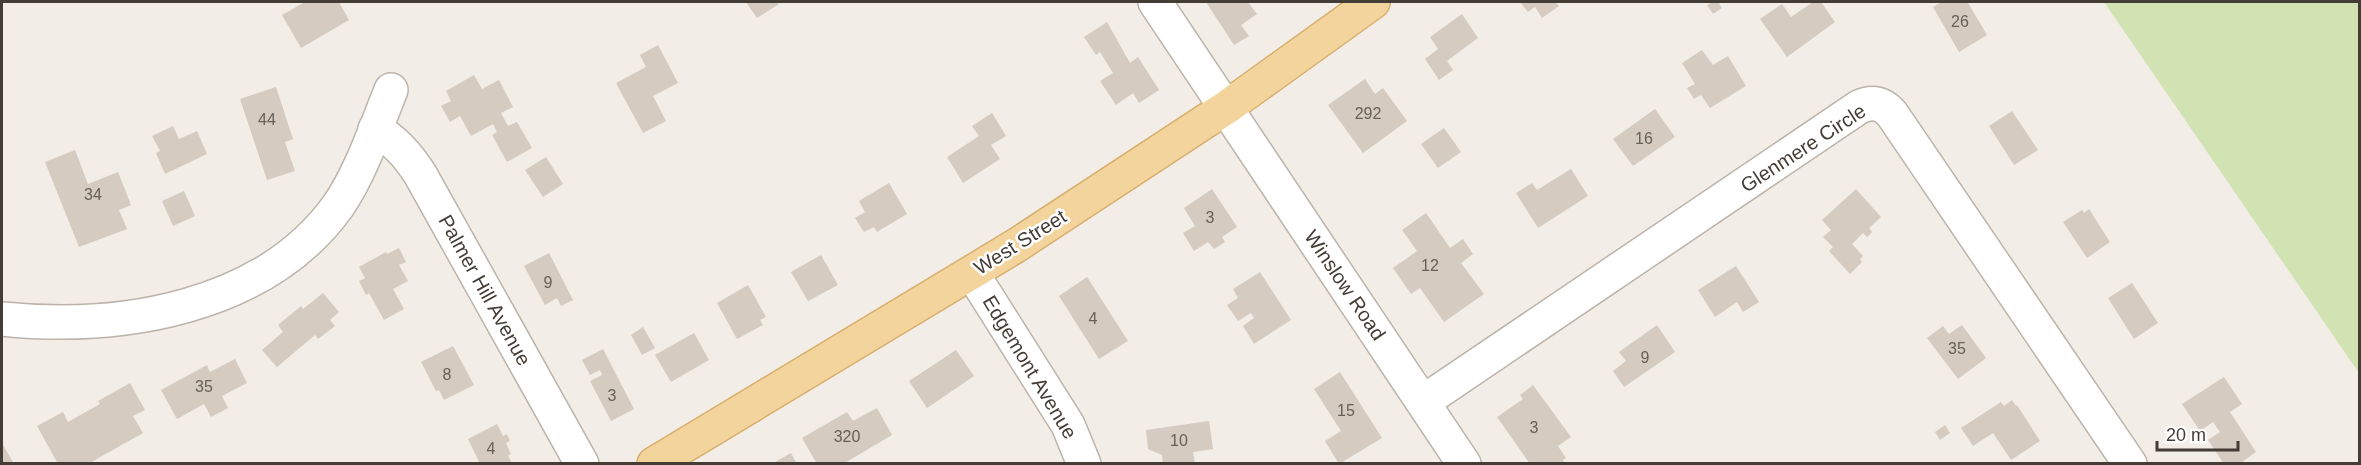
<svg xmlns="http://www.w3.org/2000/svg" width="2361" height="465" viewBox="0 0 2361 465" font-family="Arial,sans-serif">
  <rect width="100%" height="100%" fill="#f2ede7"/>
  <!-- green -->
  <polygon fill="#d1e2b3" points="2104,2 2359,2 2359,373"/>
  <!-- building -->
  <g fill="#d5cbc0">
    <polygon points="305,2 339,2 349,20 301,48 282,15"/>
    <polygon points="746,2 777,2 779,4 757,18"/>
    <polygon points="1206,2 1248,2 1257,14 1241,25 1249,36 1234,45"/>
    <polygon points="1520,2 1555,2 1559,6 1542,18 1535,7 1528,12"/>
    <polygon points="1713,2 1718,2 1722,8 1713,14 1707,5"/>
    <polygon points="1813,2 1821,2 1835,22 1787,57 1760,19 1782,4 1791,17"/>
    <polygon points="1942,2 1970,2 1968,3 1987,35 1959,52 1933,7"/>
    <polygon points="1462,14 1478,38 1447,61 1453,70 1439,80 1425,59 1438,49 1430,37"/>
    <polygon points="1107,22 1130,63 1138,57 1159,90 1139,103 1133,93 1116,105 1100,81 1113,73 1100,52 1096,55 1084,37"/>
    <polygon points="658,45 678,83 653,96 666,121 643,133 616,83 646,67 640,55"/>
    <polygon points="1702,50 1713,65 1728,56 1746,86 1710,108 1701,95 1694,99 1687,88 1695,84 1682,63"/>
    <polygon points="474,75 482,89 499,80 513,107 501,113 508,126 517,122 532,148 507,162 492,135 497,132 493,124 471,136 460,116 450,122 441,106 451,101 446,91"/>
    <polygon points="1365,79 1375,94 1383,88 1407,121 1363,153 1328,105"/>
    <polygon points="276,87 293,139 285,142 295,171 267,180 240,99"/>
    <polygon points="1655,109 1675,137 1633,166 1613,139"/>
    <polygon points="2012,111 2038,150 2014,165 1989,126"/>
    <polygon points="992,113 1006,136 991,145 1000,159 963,183 947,157 979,136 972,126"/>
    <polygon points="173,126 179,139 197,131 207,154 165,174 156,153 160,151 152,136"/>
    <polygon points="1444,128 1461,152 1438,168 1421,144"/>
    <polygon points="75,150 88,184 118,172 131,205 119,210 127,229 79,247 45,162"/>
    <polygon points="546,157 563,184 543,197 525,170"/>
    <polygon points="1571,169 1588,196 1538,228 1516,193 1532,183 1537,190"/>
    <polygon points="889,183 907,214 877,232 874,227 864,232 855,218 865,212 859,201"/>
    <polygon points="1212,189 1237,227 1222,237 1225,242 1214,249 1208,242 1194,251 1183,233 1195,226 1184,208"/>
    <polygon points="1856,189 1881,217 1869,228 1872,232 1867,237 1863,233 1852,244 1863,256 1860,259 1862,262 1850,274 1829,251 1833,247 1823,237 1831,230 1822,220"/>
    <polygon points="184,191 195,216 173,226 162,201"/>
    <polygon points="2089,209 2110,242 2087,258 2063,222 2082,210 2084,213"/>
    <polygon points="1426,213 1450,248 1463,239 1473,254 1461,263 1484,294 1444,322 1420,288 1411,294 1393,268 1417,251 1402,230"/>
    <polygon points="399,248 406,262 399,265 408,281 393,289 404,309 384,320 369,293 366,295 359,281 365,278 359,267 386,252 387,254"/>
    <polygon points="549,253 573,300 561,306 557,298 545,305 524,266"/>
    <polygon points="821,255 838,285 808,301 791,272"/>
    <polygon points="1736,266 1759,302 1743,312 1737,302 1715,317 1698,290"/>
    <polygon points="1260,272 1291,320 1254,344 1243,326 1254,318 1251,313 1238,321 1227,305 1238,298 1233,289"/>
    <polygon points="1087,277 1128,341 1099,359 1059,296"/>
    <polygon points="2132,283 2158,323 2134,339 2108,298"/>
    <polygon points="748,285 766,317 760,320 763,325 737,339 717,303"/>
    <polygon points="323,293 339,312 330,320 335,326 318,339 315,335 277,367 262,350 283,332 278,325 301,306 303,309"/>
    <polygon points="1657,325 1675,352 1624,387 1613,371 1626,361 1619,352"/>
    <polygon points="1962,325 1986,358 1958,379 1927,338 1943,326 1949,334"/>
    <polygon points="643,327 655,348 642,355 631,335"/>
    <polygon points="694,333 709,360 671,382 655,355"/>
    <polygon points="453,346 474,385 444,400 439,390 436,391 421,362"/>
    <polygon points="603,349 634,409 611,421 590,381 602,375 600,370 590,375 582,360"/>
    <polygon points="956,350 974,376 927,408 909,381"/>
    <polygon points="235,359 247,383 222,396 228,408 211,417 204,404 177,419 161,390 207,365 210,372"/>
    <polygon points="1340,372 1382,438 1339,464 1325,441 1341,431 1314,389"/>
    <polygon points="2224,377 2242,404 2230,412 2256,452 2239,464 2224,464 2208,440 2220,432 2213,422 2200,431 2182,404"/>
    <polygon points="130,383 145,410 133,416 143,433 88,464 58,464 37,426 63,412 68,422 100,404 98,401"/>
    <polygon points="1533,385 1571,437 1558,446 1566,458 1563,460 1565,464 1530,464 1497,417 1523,399 1520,395"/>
    <polygon points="2012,400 2016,406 2017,405 2040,441 2011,460 1993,433 1973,446 1961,428 2001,402 2004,406"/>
    <polygon points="877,408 892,435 843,464 817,464 802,438 847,412 853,421"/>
    <polygon points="1209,421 1213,449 1193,452 1195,464 1163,464 1162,455 1148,449 1146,430"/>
    <polygon points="497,424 503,436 507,434 510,441 506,443 511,454 508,455 512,464 480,464 468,439"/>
    <polygon points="1945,425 1950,433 1940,440 1935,432"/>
    <polygon points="2,443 14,464 2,464"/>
    <polygon points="791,453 797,464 776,464 775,462"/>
  </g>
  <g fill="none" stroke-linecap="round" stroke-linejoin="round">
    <defs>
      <g id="minor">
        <polyline points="1155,2 1464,464"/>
        <path d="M375,129C395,141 407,154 420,174L582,464"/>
        <polyline points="972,273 1068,425 1084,464"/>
        <path d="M2,319C119,331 264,309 338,206C361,173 376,127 391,90"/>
        <path d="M1423,402L1859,107C1872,101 1882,103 1892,114L2130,464"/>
      </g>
      <polyline id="major" points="654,464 1017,245 1227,107 1373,2"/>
    </defs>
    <!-- minor casing -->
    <use href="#minor" stroke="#bcb4aa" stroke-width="36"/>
    <!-- major casing -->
    <use href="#major" stroke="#d8af6e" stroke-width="36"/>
    <!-- minor -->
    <use href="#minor" stroke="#fff" stroke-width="33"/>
    <!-- major -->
    <use href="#major" stroke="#f4d49d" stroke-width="33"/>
  </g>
  <g text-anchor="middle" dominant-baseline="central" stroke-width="5" stroke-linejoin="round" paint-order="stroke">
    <!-- number labels -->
    <g font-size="16" fill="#686058">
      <text x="1960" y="21">26</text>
      <text x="1368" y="113">292</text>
      <text x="267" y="119">44</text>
      <text x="1644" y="138">16</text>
      <text x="93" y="194">34</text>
      <text x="1210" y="217">3</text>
      <text x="1430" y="265">12</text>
      <text x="548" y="282">9</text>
      <text x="1093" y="318">4</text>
      <text x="1957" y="348">35</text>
      <text x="1645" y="357">9</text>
      <text x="447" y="374">8</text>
      <text x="204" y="386">35</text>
      <text x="612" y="395">3</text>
      <text x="1346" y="410">15</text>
      <text x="1534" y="427">3</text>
      <text x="847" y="436">320</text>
      <text x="1179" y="440">10</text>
      <text x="491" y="448">4</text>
    </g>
    <!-- street labels -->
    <g font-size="20" fill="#443d36" stroke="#fff">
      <text transform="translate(1803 148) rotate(-33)">Glenmere Circle</text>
      <text transform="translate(1020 242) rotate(-32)">West Street</text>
      <text transform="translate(1345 285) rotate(56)">Winslow Road</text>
      <text transform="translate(485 290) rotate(61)">Palmer Hill Avenue</text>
      <text transform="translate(1030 367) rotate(59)">Edgemont Avenue</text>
    </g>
  </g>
  <!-- border -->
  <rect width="2361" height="465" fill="none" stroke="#443d36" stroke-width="6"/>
  <!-- scale -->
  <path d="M2157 441v9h81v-9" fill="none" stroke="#443d36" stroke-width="3"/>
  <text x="2166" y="441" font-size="18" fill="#443d36" stroke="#ffffff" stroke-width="4.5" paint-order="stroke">20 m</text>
</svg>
